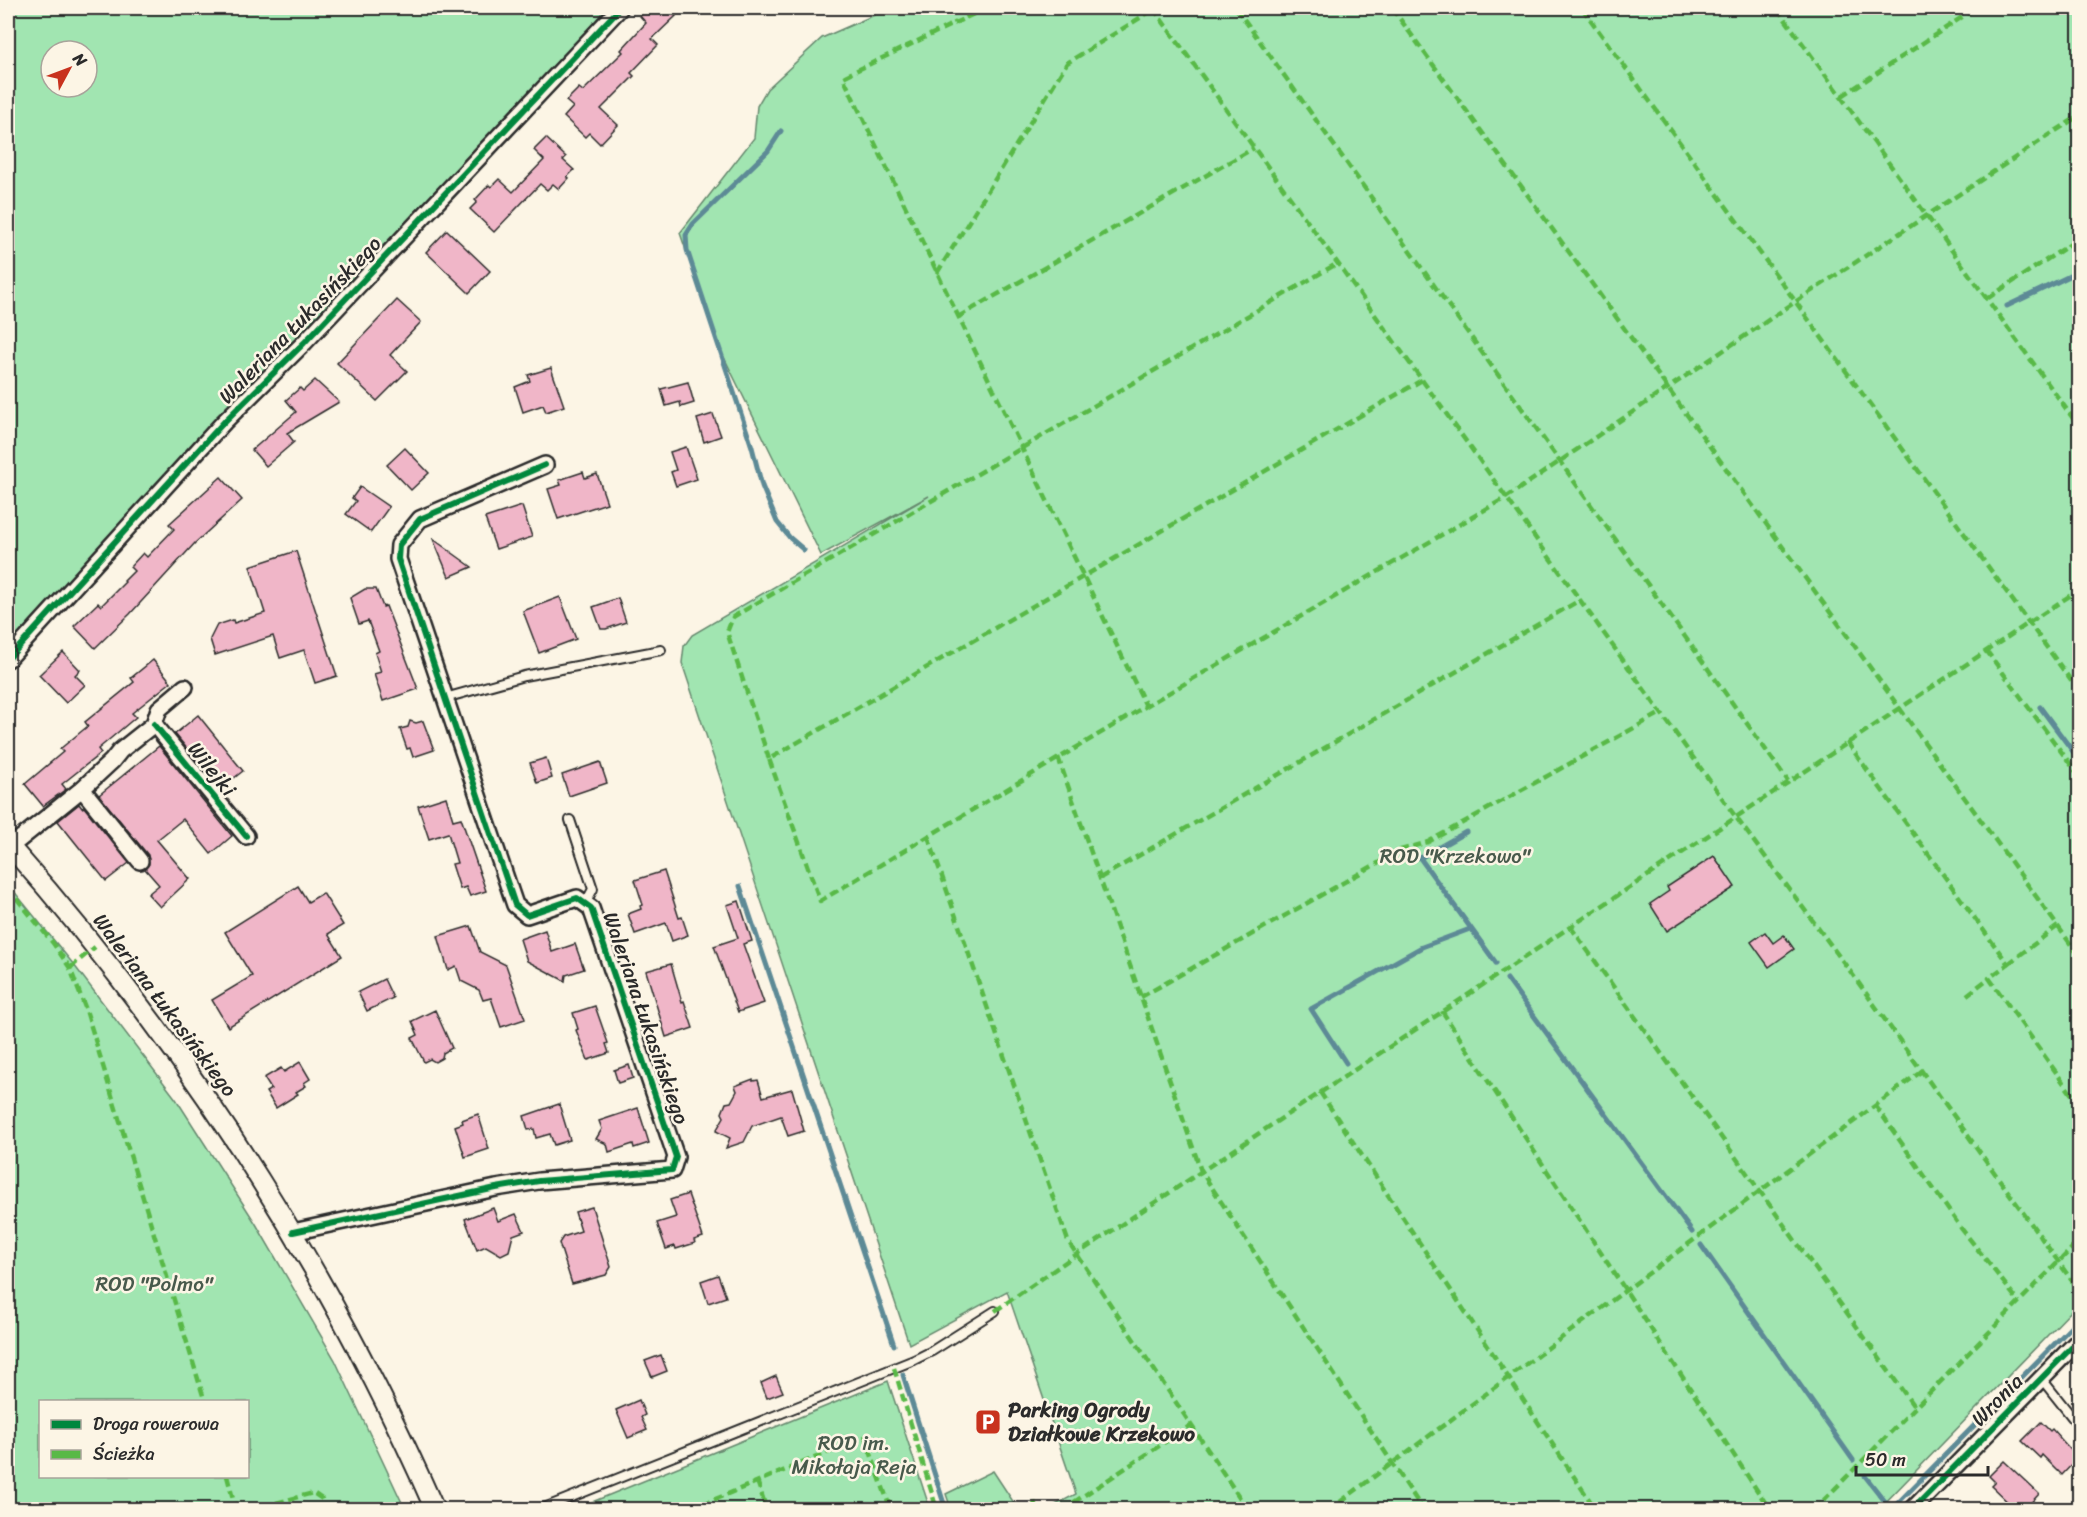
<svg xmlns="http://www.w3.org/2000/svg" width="2087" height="1517" viewBox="0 0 2087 1517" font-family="Sriracha,sans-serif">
  <rect width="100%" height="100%" fill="#fcf5e5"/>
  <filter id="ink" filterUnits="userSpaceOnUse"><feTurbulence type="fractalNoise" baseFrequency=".0167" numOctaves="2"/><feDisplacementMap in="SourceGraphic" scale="12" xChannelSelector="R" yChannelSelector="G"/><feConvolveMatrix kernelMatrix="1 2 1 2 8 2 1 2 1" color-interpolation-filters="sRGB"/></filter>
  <g filter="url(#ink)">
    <!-- green -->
    <g fill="#a1e5b1" stroke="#66886e" stroke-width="1.5" fill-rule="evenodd">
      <path d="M8,8H606L586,32L8,647ZM51,51H87V87H51Z"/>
      <polygon points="890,8 2079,8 2079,1303 1879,1509 1048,1509 1076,1494 1007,1291 909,1344 682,663 684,646 692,635 929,496 821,555 719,347 680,233 754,138 757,106 767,89 822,38"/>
      <path d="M8,884L74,965L176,1099L256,1224L335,1360L405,1509H8ZM40,1402H248V1476H40Z"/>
      <polygon points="888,1381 930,1509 575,1509"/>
      <polygon points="993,1471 1018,1509 951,1509 946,1494"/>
    </g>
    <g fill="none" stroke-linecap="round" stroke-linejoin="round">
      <!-- stream -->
      <g stroke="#5d8a96" stroke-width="5">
        <polyline points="781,131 768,151 693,224 686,235 687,250 752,447 762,486 777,522 790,538 804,550"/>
        <polyline points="2007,306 2080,271"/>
        <polyline points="2040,707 2080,761"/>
        <polyline points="1466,832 1420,858 1496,963"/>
        <polyline points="740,886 894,1345"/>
        <polyline points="1507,979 1692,1232"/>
        <polyline points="1346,1063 1311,1009 1422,947 1470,929"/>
        <polyline points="1701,1245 1853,1460"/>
        <polyline points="903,1375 946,1510"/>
        <polyline points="1865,1476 1891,1509"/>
        <polyline points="1891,1510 2080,1318"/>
      </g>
    </g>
    <!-- building -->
    <g fill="#f0b6c8" stroke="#2b2b2b" stroke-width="1.5">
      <polygon points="649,8 667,8 676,16 652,39 658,45 631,73 634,76 601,109 618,125 600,144 589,133 585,137 564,117 573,107 566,101 579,88 583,91 623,52 621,50 646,23 640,16"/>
      <polygon points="546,138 566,157 563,160 574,170 567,177 569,178 559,189 553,184 547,190 540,184 494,232 470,209 477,202 475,200 489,185 491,187 499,179 513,192 544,160 534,150"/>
      <polygon points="447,230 490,271 469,293 426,252"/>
      <polygon points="397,300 421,322 390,355 407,371 377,401 337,363"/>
      <polygon points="551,368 564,406 546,412 543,405 523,412 515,387 530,381 528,375"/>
      <polygon points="315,380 339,402 287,433 294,442 266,466 252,450 296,412 286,400 300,388 303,391"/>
      <polygon points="688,382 694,403 681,407 680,402 666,406 661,389"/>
      <polygon points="713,414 721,436 704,442 697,419"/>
      <polygon points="686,447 697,479 676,486 671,472 676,470 670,452"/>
      <polygon points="405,448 429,473 411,490 387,465"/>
      <polygon points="583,472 585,478 597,474 607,503 558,519 548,489 561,485 559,480"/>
      <polygon points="221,477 242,500 195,543 130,614 95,648 74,626 98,603 101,606 125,582 124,581 134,571 130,567 143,553 147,557 174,529 169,524"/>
      <polygon points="360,487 389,507 371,532 346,514 356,501 352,498"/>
      <polygon points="522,506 532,537 496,549 485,518"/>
      <polygon points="433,539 472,567 449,577"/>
      <polygon points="296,551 337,676 315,683 304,650 280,658 273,636 215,655 210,639 217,625 233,620 234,623 265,613 250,566"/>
      <polygon points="365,589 376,589 383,607 386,606 418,689 383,701 374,674 381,672 375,653 379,651 368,621 359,624 350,598"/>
      <polygon points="560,597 576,639 539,653 523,611"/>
      <polygon points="618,598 626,622 606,629 601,629 593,607"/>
      <polygon points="63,652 80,670 75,675 85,685 66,703 39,675"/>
      <polygon points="153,660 171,682 132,713 136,717 98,749 101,753 62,784 66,789 43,806 25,784 63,752 60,749 88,726 85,722 134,682 131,678"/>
      <polygon points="198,715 243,771 220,789 175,734"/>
      <polygon points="410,721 416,723 423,721 434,750 413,757 410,748 407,749 400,729 408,727"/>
      <polygon points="159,746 232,836 211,854 183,819 157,840 190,879 160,907 148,894 159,885 145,869 149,864 148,855 99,795"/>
      <polygon points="546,758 552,778 537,783 530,763"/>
      <polygon points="600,762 607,783 569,796 562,775"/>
      <polygon points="446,797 453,820 461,818 486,891 470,896 466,887 460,889 452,864 457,863 448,833 429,839 418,806"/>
      <polygon points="79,804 82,808 84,807 129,863 106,881 58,821"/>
      <polygon points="1714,856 1735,887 1667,931 1650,904 1669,891 1667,887"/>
      <polygon points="664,871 679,918 682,917 688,935 672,941 666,923 635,934 628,914 641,909 640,906 643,905 635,880"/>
      <polygon points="298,886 308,902 323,893 343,925 328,934 342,956 228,1027 212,1000 252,976 225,932"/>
      <polygon points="739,901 752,941 743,944 764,1003 738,1012 714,946 738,938 727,905"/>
      <polygon points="471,926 480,952 506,965 525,1019 501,1027 491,998 483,1000 479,990 461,981 456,966 448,970 438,936"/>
      <polygon points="545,930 552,952 575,944 584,969 566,975 565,981 527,961 520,939"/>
      <polygon points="1765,932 1773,943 1784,935 1794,949 1769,967 1751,942"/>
      <polygon points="671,964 682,1002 684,1001 693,1028 666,1037 646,971"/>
      <polygon points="384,979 393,998 367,1011 358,992"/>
      <polygon points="595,1006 608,1043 606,1044 609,1053 588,1060 576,1030 578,1029 573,1013"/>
      <polygon points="435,1010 452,1048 443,1053 442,1058 435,1062 430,1059 424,1062 412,1038 418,1035 412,1021"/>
      <polygon points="300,1062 310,1079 304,1083 306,1086 296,1092 298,1094 276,1108 266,1092 271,1089 264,1078 281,1068 284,1072"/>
      <polygon points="629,1065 633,1078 618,1083 614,1070"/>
      <polygon points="753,1079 753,1081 758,1080 763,1097 792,1089 804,1131 788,1136 781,1116 752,1126 744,1142 726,1148 730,1138 716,1131 724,1117 722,1113 726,1103 731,1102 737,1091 735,1086"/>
      <polygon points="559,1104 570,1140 554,1145 550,1134 536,1138 534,1129 528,1130 524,1116"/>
      <polygon points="638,1108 649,1143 634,1148 633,1144 609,1152 607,1144 596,1139 602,1129 599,1121"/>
      <polygon points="478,1114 489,1149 465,1157 455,1126 463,1123 462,1120"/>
      <polygon points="688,1194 703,1237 694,1240 695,1243 676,1249 675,1246 666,1249 657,1223 676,1217 670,1200"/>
      <polygon points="592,1207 611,1267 606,1275 572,1284 559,1243 563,1237 581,1231 575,1212"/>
      <polygon points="493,1208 498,1221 516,1214 524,1231 513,1235 509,1251 501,1255 486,1246 477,1250 465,1219"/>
      <polygon points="718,1275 726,1297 708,1303 701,1281"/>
      <polygon points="661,1355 667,1371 652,1377 645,1361"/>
      <polygon points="776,1376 783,1392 767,1398 761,1383"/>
      <polygon points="639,1400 645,1415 641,1417 647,1430 628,1438 616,1410"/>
      <polygon points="2041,1422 2050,1431 2052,1429 2078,1458 2062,1475 2042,1455 2040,1458 2022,1441"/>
      <polygon points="2004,1461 2039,1494 2025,1509 2015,1509 1991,1486 1995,1482 1989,1476"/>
    </g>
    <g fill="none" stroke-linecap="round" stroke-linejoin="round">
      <defs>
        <g id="service">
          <polyline points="445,698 524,676 661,650"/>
          <polyline points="570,820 593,889 585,904"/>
          <polyline points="2041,1378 2080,1427"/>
          <polyline points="539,1510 914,1360 932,1351 995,1311"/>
        </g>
        <g id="minor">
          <polyline points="8,659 224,422 304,343 620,8"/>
          <polyline points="154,724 246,836"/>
          <polyline points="82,789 140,861"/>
          <polyline points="10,847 82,789 112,761 120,751 154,724 159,709 185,687"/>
          <polyline points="293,1232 496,1188 539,1181 672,1170 676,1157 591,908 577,898 527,915 515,905 398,559 399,545 420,519 545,465"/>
          <polyline points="1912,1510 2080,1339"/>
        </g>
        <path id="tertiary" d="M8,844C184,1042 328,1267 435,1510"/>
      </defs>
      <!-- service casing -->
      <use href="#service" stroke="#2b2b2b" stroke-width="12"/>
      <!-- minor casing -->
      <use href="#minor" stroke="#2b2b2b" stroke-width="20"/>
      <!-- tertiary casing -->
      <use href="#tertiary" stroke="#2b2b2b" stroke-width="22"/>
      <!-- service -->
      <use href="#service" stroke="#fcf5e5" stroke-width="8"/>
      <!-- minor -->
      <use href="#minor" stroke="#fcf5e5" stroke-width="15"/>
      <!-- tertiary -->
      <use href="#tertiary" stroke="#fcf5e5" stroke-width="18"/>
      <!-- quiet -->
      <g stroke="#58b947" stroke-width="4.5" stroke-dasharray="9 4.5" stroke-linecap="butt">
        <polyline points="986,8 843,77 1146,706"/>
        <polyline points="1153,8 1422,380 769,759 820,901 1146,706 1507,497 1795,302 2080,115"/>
        <polyline points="1236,8 1788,781"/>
        <polyline points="1392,8 2080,957"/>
        <polyline points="1582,8 2080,693"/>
        <polyline points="1777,8 2080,428"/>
        <polyline points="1842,96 1976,8"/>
        <polyline points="937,273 1067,63 1156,8"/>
        <polyline points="1988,298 2080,238"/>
        <polyline points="958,317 1254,148"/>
        <polyline points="1422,380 1735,816 1850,971 2080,1292"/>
        <polyline points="1986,650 2080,777"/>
        <polyline points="1847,742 2008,964 1989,978 2080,1106"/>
        <polyline points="1058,757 1201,1171 1423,1510"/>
        <polyline points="769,759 727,632 733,617 1338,263"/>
        <polyline points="928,836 1068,1241 1248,1510"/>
        <polyline points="1100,878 1580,600"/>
        <polyline points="8,888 53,943 70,968 86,1010 205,1402"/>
        <polyline points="1570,926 1915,1408"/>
        <polyline points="2008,964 2058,926"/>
        <polyline points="70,968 95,947"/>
        <polyline points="1967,995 1989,978"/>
        <polyline points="1141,997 1401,850 1428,842 1661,713"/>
        <polyline points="1442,1011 1770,1510"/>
        <polyline points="1320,1092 1596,1510"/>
        <polyline points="1875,1105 1961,1228 2019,1302"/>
        <polyline points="995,1311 1077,1254 2080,589"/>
        <polyline points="894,1368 937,1510"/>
        <polyline points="227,1476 236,1510"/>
        <polyline points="757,1481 767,1510"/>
        <polyline points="1034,1502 1037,1510"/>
        <polyline points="250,1510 313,1493 322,1499 325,1510"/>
        <polyline points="689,1510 865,1437 891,1510"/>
        <polyline points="1062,1510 1191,1425"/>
        <polyline points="1329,1510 1922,1071"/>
        <polyline points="1814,1510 2080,1240"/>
      </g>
      <defs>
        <g id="cycleway">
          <polyline points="8,659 224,422 304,343 620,8"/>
          <polyline points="154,724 246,836"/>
          <polyline points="293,1232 496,1188 539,1181 672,1170 676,1157 591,908 577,898 527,915 515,905 398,559 399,545 420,519 545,465"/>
          <polyline points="1912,1510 2080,1339"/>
        </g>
      </defs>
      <!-- cycleway casing -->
      <use href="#cycleway" stroke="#fcf5e5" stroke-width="10"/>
      <!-- cycleway -->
      <use href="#cycleway" stroke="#00873e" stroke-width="6"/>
    </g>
  </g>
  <!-- icons -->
  <defs>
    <symbol id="parking-square" viewBox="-11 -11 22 22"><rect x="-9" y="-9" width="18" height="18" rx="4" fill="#c8321e" stroke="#fcf5e5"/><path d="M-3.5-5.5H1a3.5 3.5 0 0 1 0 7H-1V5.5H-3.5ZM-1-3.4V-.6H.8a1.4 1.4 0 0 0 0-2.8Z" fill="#fff"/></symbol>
  </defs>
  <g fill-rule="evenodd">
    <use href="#parking-square" x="973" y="1407" width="30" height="30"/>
  </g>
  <g text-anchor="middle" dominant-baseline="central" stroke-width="5" stroke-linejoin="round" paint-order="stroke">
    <!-- street labels -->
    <g font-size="21" fill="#2b2b2b" stroke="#fcf5e5">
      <text transform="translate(300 320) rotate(-46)">Waleriana Łukasińskiego</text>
      <text transform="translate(212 769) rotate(51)">Wilejki</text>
      <text transform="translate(165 1005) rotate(53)">Waleriana Łukasińskiego</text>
      <text transform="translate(646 1018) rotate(71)">Waleriana Łukasińskiego</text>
      <text transform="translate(1997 1400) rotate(-46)">Wronia</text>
    </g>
    <!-- park labels -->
    <g font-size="21" fill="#485a4c" stroke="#fcf5e5">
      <text x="1455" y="856">ROD "Krzekowo"</text>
      <text x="154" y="1284">ROD "Polmo"</text>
      <text x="854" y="1443">ROD im.<tspan x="854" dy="24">Mikołaja Reja</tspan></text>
    </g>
    <!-- poi labels -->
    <g font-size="21" font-weight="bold" fill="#2b2b2b" stroke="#fcf5e5" text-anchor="start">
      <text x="1008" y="1410">Parking Ogrody<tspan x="1008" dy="24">Działkowe Krzekowo</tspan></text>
    </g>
  </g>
  <!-- margin -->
  <rect width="2087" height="1517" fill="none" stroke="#fcf5e5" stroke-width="30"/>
  <rect x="15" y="15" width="2057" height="1487" fill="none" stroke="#2b2b2b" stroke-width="2" filter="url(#ink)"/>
  <!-- legend -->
  <rect x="39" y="1400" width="210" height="78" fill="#fcf5e5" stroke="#a8a49b" stroke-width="1.5"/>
  <rect x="51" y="1420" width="30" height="9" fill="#00873e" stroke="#a8a49b" stroke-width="1.5"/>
  <text x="93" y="1430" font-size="18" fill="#2b2b2b">Droga rowerowa</text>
  <rect x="51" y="1450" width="30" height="9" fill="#58b947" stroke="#a8a49b" stroke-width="1.5"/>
  <text x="93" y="1460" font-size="18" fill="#2b2b2b">Ścieżka</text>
  <!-- north arrow -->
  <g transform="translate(69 69) rotate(49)"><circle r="28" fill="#fcf5e5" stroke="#a8a49b" stroke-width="1.5"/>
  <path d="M0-4.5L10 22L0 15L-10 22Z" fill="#c8321e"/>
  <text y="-9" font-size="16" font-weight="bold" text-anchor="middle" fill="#2b2b2b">N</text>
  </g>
  <!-- scale -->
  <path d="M1856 1466v9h132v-9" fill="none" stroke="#2b2b2b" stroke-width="3"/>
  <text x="1865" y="1466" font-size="18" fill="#2b2b2b" stroke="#fcf5e5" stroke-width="4.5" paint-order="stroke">50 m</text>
</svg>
